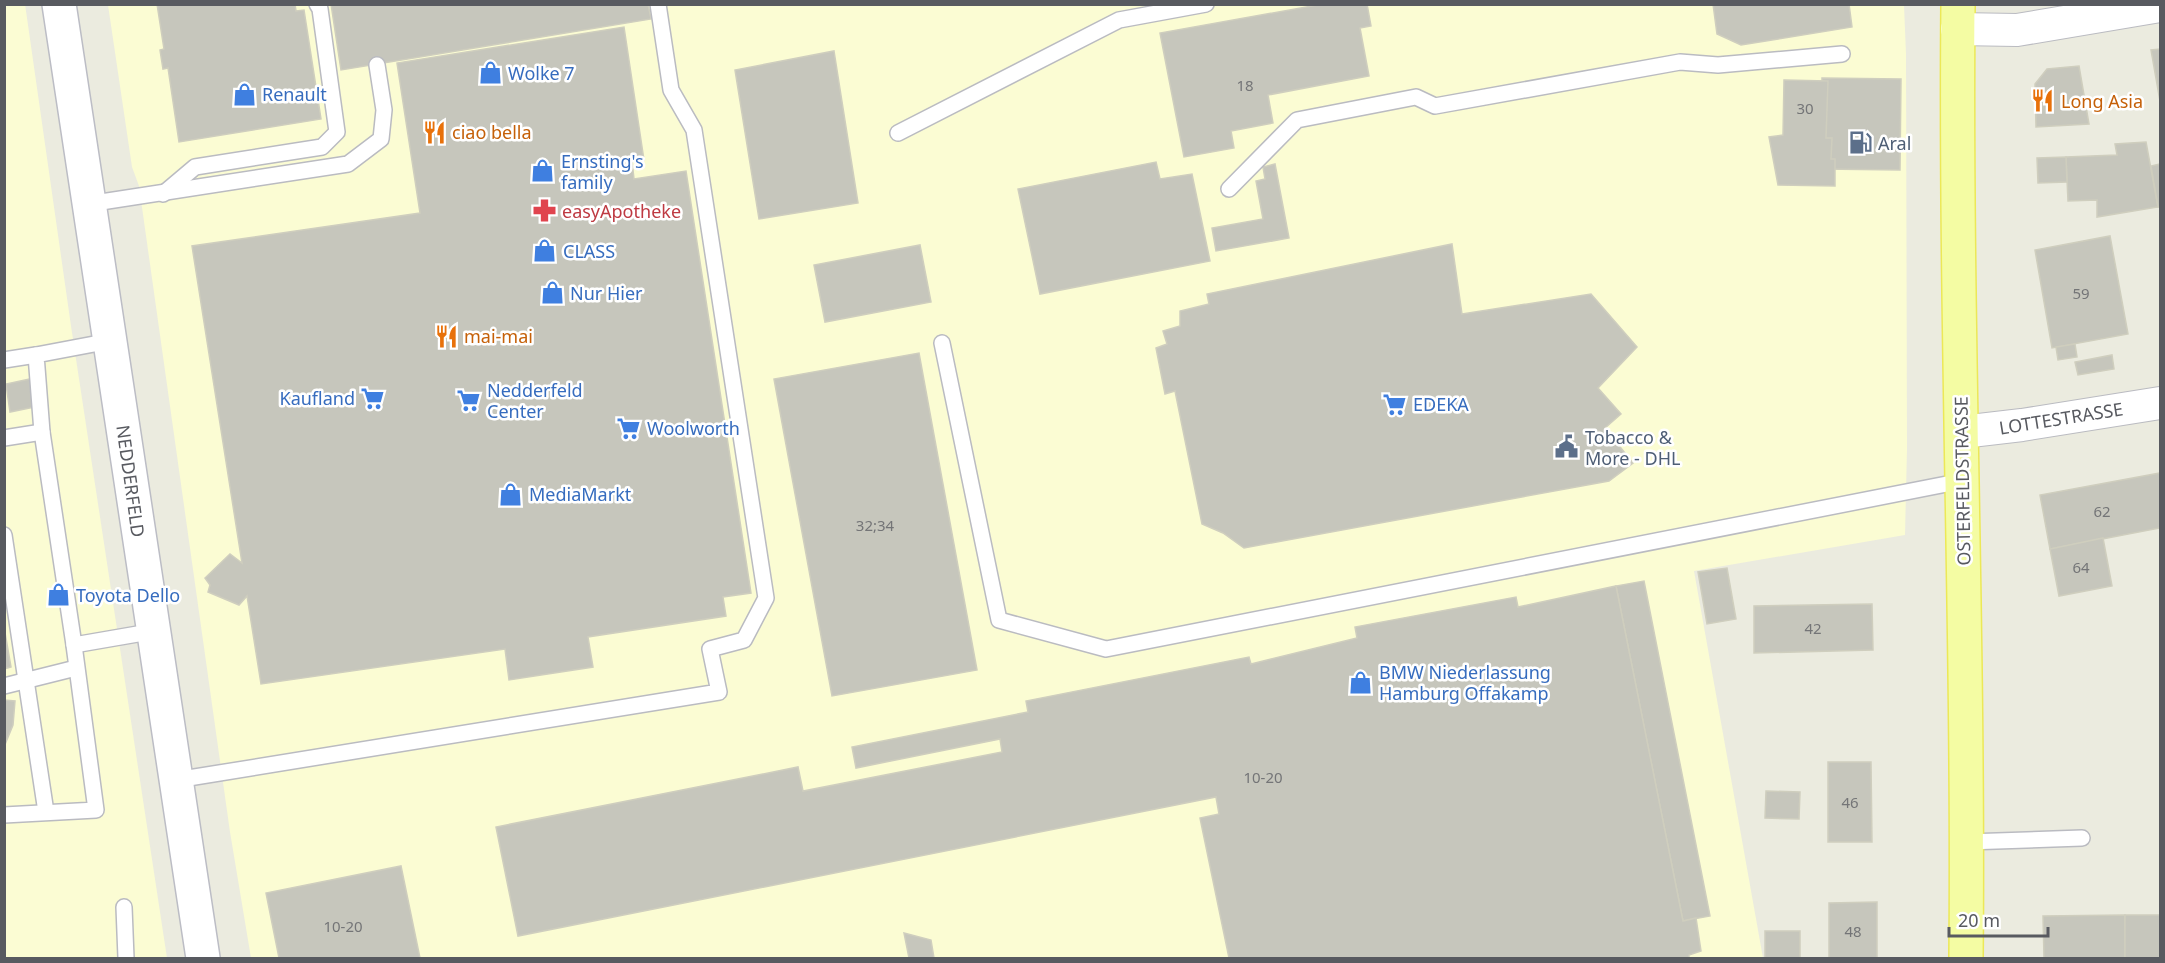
<svg xmlns="http://www.w3.org/2000/svg" width="2165" height="963" viewBox="0 0 2165 963" font-family="'Noto Sans',sans-serif">
  <rect width="100%" height="100%" fill="#ebebdf"/>
  <!-- commercial -->
  <g fill="#fbfcd3">
    <polygon points="25,4 71,326 167,958 5,958 4,5"/>
    <polygon points="108,5 1904,5 1906,54 1907,449 1905,535 1694,571 1763,958 251,958 230,832 139,186 132,167"/>
  </g>
  <!-- building -->
  <g fill="#c6c6bc" stroke="#cfcebe" stroke-width="1.5">
    <polygon points="157,4 295,4 296,11 304,10 321,119 179,142 168,68 163,69 160,50 164,49"/>
    <polygon points="331,4 648,4 651,19 341,70"/>
    <polygon points="1323,4 1367,4 1371,26 1360,28 1369,76 1268,95 1273,123 1231,131 1234,148 1184,157 1160,33"/>
    <polygon points="1713,4 1849,4 1852,27 1741,45 1717,34"/>
    <polygon points="624,27 644,160 632,161 634,179 686,171 751,593 723,597 726,616 588,637 593,667 509,680 505,649 261,684 247,596 239,605 208,592 210,585 205,578 230,554 242,563 192,246 420,213 397,63"/>
    <polygon points="2160,49 2160,101 2151,50"/>
    <polygon points="834,51 858,203 759,219 735,70"/>
    <polygon points="2079,66 2089,124 2036,127 2035,84 2047,69"/>
    <polygon points="1822,78 1901,79 1900,170 1822,169"/>
    <polygon points="1784,80 1828,81 1826,138 1832,138 1831,159 1835,159 1835,186 1778,185 1769,137 1783,135"/>
    <polygon points="2146,142 2158,207 2097,217 2097,200 2068,201 2066,157 2117,155 2115,144"/>
    <polygon points="2066,157 2067,182 2038,183 2037,158"/>
    <polygon points="1156,162 1160,179 1192,174 1210,261 1040,294 1018,189"/>
    <polygon points="1275,164 1289,238 1216,251 1212,228 1263,219 1256,181 1265,179 1263,167"/>
    <polygon points="2160,164 2160,207 2158,207 2151,166"/>
    <polygon points="2110,236 2128,334 2052,348 2035,250"/>
    <polygon points="1452,244 1462,314 1591,294 1637,347 1598,388 1621,414 1605,428 1633,463 1609,481 1244,548 1223,533 1202,524 1175,391 1165,394 1156,348 1167,344 1163,331 1180,326 1180,311 1209,304 1207,294"/>
    <polygon points="920,245 931,302 825,322 814,265"/>
    <polygon points="2075,344 2077,357 2058,360 2056,347"/>
    <polygon points="919,353 977,670 832,696 774,379"/>
    <polygon points="2112,355 2114,369 2078,375 2075,362"/>
    <polygon points="30,379 35,407 10,412 6,384"/>
    <polygon points="2160,473 2160,528 2050,549 2040,495"/>
    <polygon points="2103,538 2112,586 2059,596 2050,549"/>
    <polygon points="1727,568 1736,619 1707,624 1698,572"/>
    <polygon points="1644,581 1710,916 1683,921 1616,586"/>
    <polygon points="1616,586 1683,921 1696,918 1701,951 1689,955 1689,958 1229,958 1200,818 1219,814 1216,797 518,936 496,827 798,767 803,791 1002,752 1000,739 856,768 852,747 1028,712 1026,701 1249,657 1251,664 1357,638 1355,627 1516,597 1518,607"/>
    <polygon points="1872,604 1873,650 1754,653 1754,606"/>
    <polygon points="4,627 11,667 4,669"/>
    <polygon points="4,700 15,701 13,725 4,747"/>
    <polygon points="1828,762 1871,762 1872,842 1828,842"/>
    <polygon points="1766,791 1800,792 1799,819 1765,818"/>
    <polygon points="401,866 420,958 279,958 266,893"/>
    <polygon points="1877,902 1877,958 1829,958 1829,903"/>
    <polygon points="2125,915 2125,958 2044,958 2043,916"/>
    <rect x="2125" y="915" width="35" height="43"/>
    <rect x="1765" y="931" width="35" height="27"/>
    <polygon points="904,933 931,940 934,958 909,958"/>
  </g>
  <g fill="none" stroke-linecap="round" stroke-linejoin="round">
    <defs>
      <g id="lane">
        <polyline points="898,133 1119,20 1206,4"/>
        <polyline points="1229,189 1297,120 1416,97 1435,106 1680,62 1718,65 1842,54"/>
        <polyline points="163,194 195,167 322,147 337,132 320,9 317,4"/>
        <polyline points="88,204 348,164 381,139 384,110 377,65"/>
        <polyline points="110,341 36,355 42,432 74,645 155,631"/>
        <polyline points="942,343 999,620 1106,649 1962,481"/>
        <polyline points="4,360 36,355"/>
        <polyline points="4,438 42,432"/>
        <polyline points="4,535 46,812"/>
        <polyline points="4,686 76,668"/>
        <polyline points="176,780 719,692 710,649 744,640 766,598 694,130 671,90 658,4"/>
        <polyline points="4,815 96,810 74,645"/>
        <polyline points="1967,842 2082,838"/>
        <polyline points="124,907 126,958"/>
      </g>
      <g id="street">
        <polyline points="1957,29 2017,30 2160,6"/>
        <polyline points="1962,432 2022,425 2160,403"/>
      </g>
      <polyline id="secondary" points="59,4 203,958"/>
      <path id="primary" d="M1958,4C1955,323 1969,640 1966,958"/>
    </defs>
    <!-- lane casing -->
    <use href="#lane" stroke="#babbc1" stroke-width="18"/>
    <!-- street casing -->
    <use href="#street" stroke="#babbc1" stroke-width="34"/>
    <!-- secondary casing -->
    <use href="#secondary" stroke="#bcbdc5" stroke-width="36"/>
    <!-- primary casing -->
    <use href="#primary" stroke="#ece857" stroke-width="36"/>
    <!-- lane -->
    <use href="#lane" stroke="#fff" stroke-width="15"/>
    <!-- street -->
    <use href="#street" stroke="#fff" stroke-width="32"/>
    <!-- secondary -->
    <use href="#secondary" stroke="#fff" stroke-width="33"/>
    <!-- primary -->
    <use href="#primary" stroke="#f4fca3" stroke-width="33"/>
  </g>
  <!-- icons -->
  <defs>
    <symbol id="shop-bare" viewBox="-9 -9 18 18"><path d="M-5-2.5h2.3a2.7 3.5 0 0 1 5.4 0H5L5.5 6h-11ZM-1.5-2.5h3a1.5 2.3 0 0 0-3 0Z" fill="#3f7fe0" stroke="#fff" stroke-width="2.5" paint-order="stroke"/></symbol>
    <symbol id="restaurant-bare" viewBox="-9 -9 18 18"><path d="M-5-6h1v4h1v-4h1v4h1v-4h1v5L-1.5 .5V6h-2V.5L-5-1ZM5-6V6H3V1.5H1.5Q1.5-4 5-6Z" fill="#e8710a" stroke="#fff" stroke-width="2.5" paint-order="stroke"/></symbol>
    <symbol id="fuel-bare" viewBox="-9 -9 18 18"><path d="M-5.5-6h7V0h2V4h1.3V-2.5L3-4.5l.8-.8L6-3V5H2.5V1h-1V6h-7ZM-4.2-4.7v3.2H.2V-4.7Z" fill="#5c6f8a" stroke="#fff" stroke-width="2.5" paint-order="stroke"/></symbol>
    <symbol id="pharmacy-bare" viewBox="-9 -9 18 18"><path d="M-2-6h4v4h4v4h-4v4h-4v-4h-4v-4h4Z" fill="#e0444e" stroke="#fff" stroke-width="2.5" paint-order="stroke"/></symbol>
    <symbol id="supermarket-bare" viewBox="-9 -9 18 18"><path d="M-6-5.5h2.5l.6 2H6L4.5 2H-2.5L-4.4-4H-6ZM-1.5 3.2a1.3 1.3 0 1 0 .1 0ZM3 3.2a1.3 1.3 0 1 0 .1 0Z" fill="#3f7fe0" stroke="#fff" stroke-width="2.5" paint-order="stroke"/></symbol>
    <symbol id="civic-bare" viewBox="-9 -9 18 18"><path d="M-.6-6.5H3V-4.5H.6V-3L4-1V1h2V6H-6V1h2V-1L-.6-3ZM-1.2 2.5V6h2.4V2.5Z" fill="#5c6f8a" stroke="#fff" stroke-width="2.5" paint-order="stroke"/></symbol>
  </defs>
  <g fill-rule="evenodd">
    <use href="#shop-bare" x="474" y="56" width="33" height="33"/>
    <use href="#shop-bare" x="228" y="78" width="33" height="33"/>
    <use href="#restaurant-bare" x="2026" y="84" width="33" height="33"/>
    <use href="#restaurant-bare" x="418" y="116" width="33" height="33"/>
    <use href="#fuel-bare" x="1844" y="126" width="33" height="33"/>
    <use href="#shop-bare" x="526" y="154" width="33" height="33"/>
    <use href="#pharmacy-bare" x="528" y="194" width="33" height="33"/>
    <use href="#shop-bare" x="528" y="234" width="33" height="33"/>
    <use href="#shop-bare" x="536" y="276" width="33" height="33"/>
    <use href="#restaurant-bare" x="430" y="320" width="33" height="33"/>
    <use href="#supermarket-bare" x="356" y="382" width="33" height="33"/>
    <use href="#supermarket-bare" x="452" y="384" width="33" height="33"/>
    <use href="#supermarket-bare" x="1378" y="388" width="33" height="33"/>
    <use href="#supermarket-bare" x="612" y="412" width="33" height="33"/>
    <use href="#civic-bare" x="1550" y="430" width="33" height="33"/>
    <use href="#shop-bare" x="494" y="478" width="33" height="33"/>
    <use href="#shop-bare" x="42" y="578" width="33" height="33"/>
    <use href="#shop-bare" x="1344" y="666" width="33" height="33"/>
  </g>
  <g text-anchor="middle" dominant-baseline="central" stroke-width="5" stroke-linejoin="round" paint-order="stroke">
    <!-- number labels -->
    <g font-size="15" fill="#747577">
      <text x="1245" y="85">18</text>
      <text x="1805" y="108">30</text>
      <text x="2081" y="293">59</text>
      <text x="2102" y="511">62</text>
      <text x="875" y="525">32;34</text>
      <text x="2081" y="567">64</text>
      <text x="1813" y="628">42</text>
      <text x="1263" y="777">10-20</text>
      <text x="1850" y="802">46</text>
      <text x="343" y="926">10-20</text>
      <text x="1853" y="931">48</text>
    </g>
    <!-- shop labels -->
    <g font-size="18" fill="#366cbe" stroke="#fff" text-anchor="start">
      <text x="508" y="73">Wolke 7</text>
      <text x="262" y="94">Renault</text>
      <text x="561" y="161">Ernsting's<tspan x="561" dy="21">family</tspan></text>
      <text x="563" y="251">CLASS</text>
      <text x="570" y="293">Nur Hier</text>
      <text x="487" y="390">Nedderfeld<tspan x="487" dy="21">Center</tspan></text>
      <text x="355" y="398" text-anchor="end">Kaufland</text>
      <text x="1413" y="404">EDEKA</text>
      <text x="647" y="428">Woolworth</text>
      <text x="529" y="494">MediaMarkt</text>
      <text x="76" y="595">Toyota Dello</text>
      <text x="1379" y="672">BMW Niederlassung<tspan x="1379" dy="21">Hamburg Offakamp</tspan></text>
    </g>
    <!-- food labels -->
    <g font-size="18" fill="#c56008" stroke="#fff" text-anchor="start">
      <text x="2061" y="101">Long Asia</text>
      <text x="452" y="132">ciao bella</text>
      <text x="464" y="336">mai-mai</text>
    </g>
    <!-- service labels -->
    <g font-size="18" fill="#4e5e75" stroke="#fff" text-anchor="start">
      <text x="1878" y="143">Aral</text>
      <text x="1585" y="437">Tobacco &amp;<tspan x="1585" dy="21">More - DHL</tspan></text>
    </g>
    <!-- health labels -->
    <g font-size="18" fill="#be3a42" stroke="#fff" text-anchor="start">
      <text x="562" y="211">easyApotheke</text>
    </g>
    <!-- street labels -->
    <g font-size="18" fill="#585a60" stroke="#fff">
      <text transform="translate(2061 418) rotate(-9)">LOTTESTRASSE</text>
      <text transform="translate(131 481) rotate(82)">NEDDERFELD</text>
      <text transform="translate(1962 481) rotate(-91)">OSTERFELDSTRASSE</text>
    </g>
  </g>
  <!-- border -->
  <rect width="2165" height="963" fill="none" stroke="#585a60" stroke-width="12"/>
  <!-- scale -->
  <path d="M1949 927v9h99v-9" fill="none" stroke="#585a60" stroke-width="3"/>
  <text x="1958" y="927" font-size="18" fill="#585a60" stroke="#ffffff" stroke-width="4.5" paint-order="stroke">20 m</text>
</svg>
